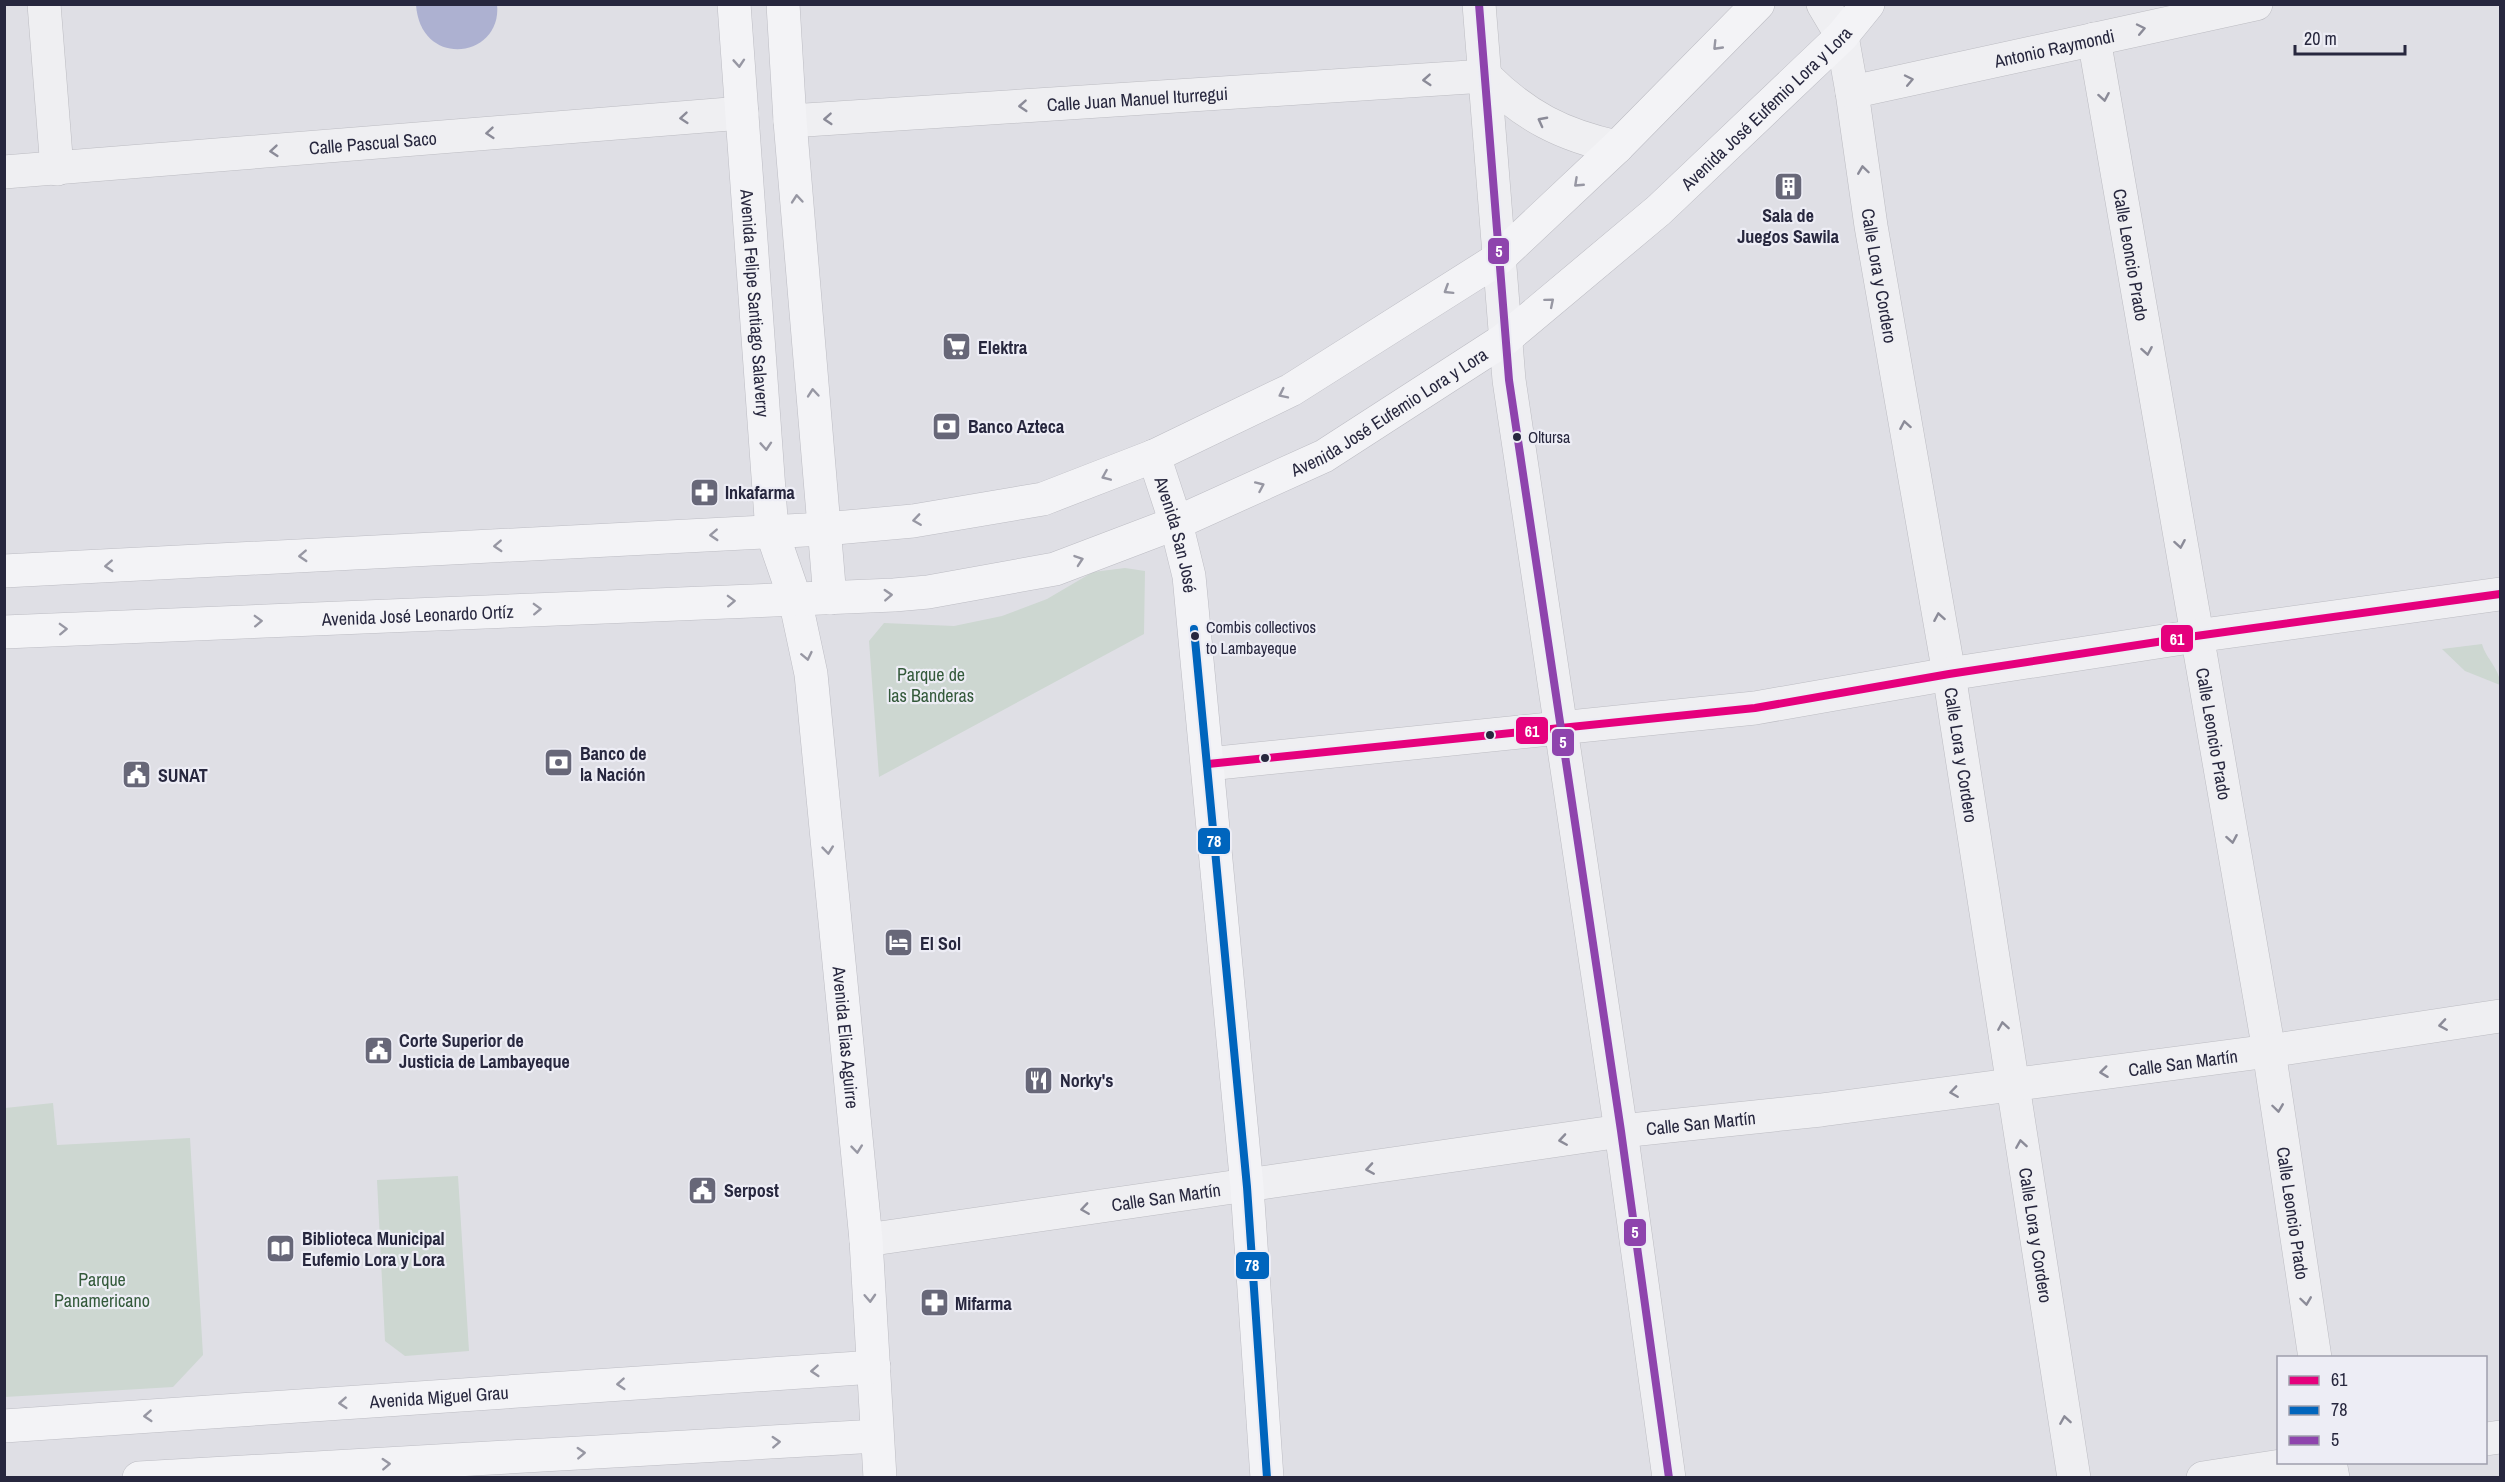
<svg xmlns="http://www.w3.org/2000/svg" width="2505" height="1482" viewBox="0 0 2505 1482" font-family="'Archivo Narrow',sans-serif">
  <rect width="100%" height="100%" fill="#dfdfe5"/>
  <!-- green -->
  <g fill="#cdd7d1">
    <polygon points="1125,568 1145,571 1144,634 879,777 869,641 884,623 954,626 1002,616 1047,599 1093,572"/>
    <path d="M2482,644C2486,659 2501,670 2500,685L2465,671L2442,649Z"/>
    <polygon points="53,1103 57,1145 190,1138 203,1355 173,1387 5,1397 5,1108"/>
    <polygon points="458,1176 469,1351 405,1356 385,1341 377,1180"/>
  </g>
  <!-- water -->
  <path fill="#adb1d1" d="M497,4C503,58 421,70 416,5Z"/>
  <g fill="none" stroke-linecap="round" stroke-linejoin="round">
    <defs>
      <g id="minor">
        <polyline points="44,4 57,169"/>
        <polyline points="1479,4 1509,380 1621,1131 1669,1478"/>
        <path id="s1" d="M1823,4L1842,36L1852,92L1871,226L1949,674L2074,1478"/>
        <path id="s2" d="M2094,39L2269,1051L2315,1358"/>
        <path d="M1485,76C1525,116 1562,135 1617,147"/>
        <path id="s3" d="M1852,92L2256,4"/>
        <path id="s4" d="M790,121L1485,76"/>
        <path id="s5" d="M4,172L742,113"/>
        <polyline points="1208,764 1755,708 1949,674 2196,636 2500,594"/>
        <path id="s6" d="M866,1240L1621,1131L1821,1110L2269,1051L2500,1016"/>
        <polyline points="2486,1439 2500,1437"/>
        <polyline points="2330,1462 2333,1478"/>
        <polyline points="2203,1478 2308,1462"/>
      </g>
      <g id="major">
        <path id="s7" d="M734,4L772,532L795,599L811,674L866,1240L880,1478"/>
        <polyline points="783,4 790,121 830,598"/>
        <path id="s8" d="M1154,456L1176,523L1189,576L1247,1187L1267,1478"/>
        <polyline points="4,571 824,529 913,521 1043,499 1154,456 1291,390 1498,259 1617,147 1758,4"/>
        <path id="s9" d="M4,632L894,595L928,592L1055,569L1176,523L1324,456L1505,339L1659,210L1842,36L1868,4"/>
        <path id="s10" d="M4,1426L874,1367"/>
        <polyline points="139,1478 877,1436"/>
      </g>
    </defs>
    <!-- minor casing -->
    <use href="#minor" stroke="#bcbcc2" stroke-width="34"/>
    <!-- major casing -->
    <use href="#major" stroke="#bcbcc3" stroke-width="34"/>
    <!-- minor -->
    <use href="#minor" stroke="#efeff2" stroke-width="33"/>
    <!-- major -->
    <use href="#major" stroke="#f3f3f6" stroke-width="33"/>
    <defs>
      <polyline id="bus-1" points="1208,764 1755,708 1949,674 2196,636 2500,594"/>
      <polyline id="bus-2" points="1194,629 1247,1187 1267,1478"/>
      <polyline id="bus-3" points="1479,4 1509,380 1621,1131 1669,1478"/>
    </defs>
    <!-- bus-1 casing -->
    <use href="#bus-1" stroke="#ededf5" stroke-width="12"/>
    <!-- bus-2 casing -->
    <use href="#bus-2" stroke="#ededf5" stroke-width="12"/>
    <!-- bus-3 casing -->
    <use href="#bus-3" stroke="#ededf5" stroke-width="12"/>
    <!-- bus-1 -->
    <use href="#bus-1" stroke="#e5007d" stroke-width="8"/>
    <!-- bus-2 -->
    <use href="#bus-2" stroke="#0065bd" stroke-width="8"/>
    <!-- bus-3 -->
    <use href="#bus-3" stroke="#8e44ad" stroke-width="8"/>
  </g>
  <!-- one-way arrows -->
  <defs><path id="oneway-chevron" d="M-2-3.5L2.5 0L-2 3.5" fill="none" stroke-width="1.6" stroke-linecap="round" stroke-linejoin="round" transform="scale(1.5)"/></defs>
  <g stroke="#8b8b98">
    <use href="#oneway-chevron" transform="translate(2141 29) rotate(-12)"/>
    <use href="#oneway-chevron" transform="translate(1427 80) rotate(176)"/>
    <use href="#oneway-chevron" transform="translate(1909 80) rotate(-12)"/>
    <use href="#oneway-chevron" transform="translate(2104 97) rotate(80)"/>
    <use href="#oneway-chevron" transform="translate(1023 106) rotate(176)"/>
    <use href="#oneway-chevron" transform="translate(684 118) rotate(175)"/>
    <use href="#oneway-chevron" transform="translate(828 119) rotate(176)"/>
    <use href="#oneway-chevron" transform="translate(1542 121) rotate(-152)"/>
    <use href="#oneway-chevron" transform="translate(490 133) rotate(175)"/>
    <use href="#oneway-chevron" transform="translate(274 151) rotate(175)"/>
    <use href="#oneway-chevron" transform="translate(1863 170) rotate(-98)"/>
    <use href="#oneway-chevron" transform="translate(2147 351) rotate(80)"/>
    <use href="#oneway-chevron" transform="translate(1905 425) rotate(-100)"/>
    <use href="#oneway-chevron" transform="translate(2180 544) rotate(80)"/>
    <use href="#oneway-chevron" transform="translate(1939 617) rotate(-100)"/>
    <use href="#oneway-chevron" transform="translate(2232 839) rotate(80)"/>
    <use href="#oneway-chevron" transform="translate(2443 1025) rotate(171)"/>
    <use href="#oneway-chevron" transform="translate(2003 1026) rotate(-99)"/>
    <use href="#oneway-chevron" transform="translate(2104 1072) rotate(173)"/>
    <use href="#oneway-chevron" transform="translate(1954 1092) rotate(172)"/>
    <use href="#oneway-chevron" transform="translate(2278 1108) rotate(82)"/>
    <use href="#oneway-chevron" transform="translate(1563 1140) rotate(171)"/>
    <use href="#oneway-chevron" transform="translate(2021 1144) rotate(-99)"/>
    <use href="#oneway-chevron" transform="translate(1370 1169) rotate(171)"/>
    <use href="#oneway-chevron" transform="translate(1085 1209) rotate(172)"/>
    <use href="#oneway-chevron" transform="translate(2306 1301) rotate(82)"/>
    <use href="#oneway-chevron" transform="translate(2065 1420) rotate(-99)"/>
  </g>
  <g stroke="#9797a3">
    <use href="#oneway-chevron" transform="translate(1717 46) rotate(134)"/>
    <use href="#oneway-chevron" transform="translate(739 63) rotate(86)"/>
    <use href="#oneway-chevron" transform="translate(1578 183) rotate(137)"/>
    <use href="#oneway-chevron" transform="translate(797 199) rotate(-95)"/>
    <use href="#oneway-chevron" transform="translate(1448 290) rotate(148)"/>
    <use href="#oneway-chevron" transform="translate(1550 302) rotate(-40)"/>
    <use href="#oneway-chevron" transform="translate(813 393) rotate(-95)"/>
    <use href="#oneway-chevron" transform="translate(1283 394) rotate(154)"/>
    <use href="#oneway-chevron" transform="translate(766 446) rotate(86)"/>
    <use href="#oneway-chevron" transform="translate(1106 476) rotate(157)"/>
    <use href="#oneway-chevron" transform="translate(1260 486) rotate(-24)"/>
    <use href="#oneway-chevron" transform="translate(917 520) rotate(172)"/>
    <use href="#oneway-chevron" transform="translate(714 535) rotate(177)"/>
    <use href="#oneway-chevron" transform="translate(498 546) rotate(177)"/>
    <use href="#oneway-chevron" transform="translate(303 556) rotate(177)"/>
    <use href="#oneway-chevron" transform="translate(1079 560) rotate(-19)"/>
    <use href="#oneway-chevron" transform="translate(109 566) rotate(177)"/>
    <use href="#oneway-chevron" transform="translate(888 595) rotate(-3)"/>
    <use href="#oneway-chevron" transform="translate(731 601) rotate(-2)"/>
    <use href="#oneway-chevron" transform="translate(537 609) rotate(-2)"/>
    <use href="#oneway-chevron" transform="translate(258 621) rotate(-2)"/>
    <use href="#oneway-chevron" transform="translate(63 629) rotate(-2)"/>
    <use href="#oneway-chevron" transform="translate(807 656) rotate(78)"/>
    <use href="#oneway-chevron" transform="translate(828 850) rotate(84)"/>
    <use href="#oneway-chevron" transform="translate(857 1149) rotate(84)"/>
    <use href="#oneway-chevron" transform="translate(870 1298) rotate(87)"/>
    <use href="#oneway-chevron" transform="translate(815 1371) rotate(176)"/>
    <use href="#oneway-chevron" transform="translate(621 1384) rotate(176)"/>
    <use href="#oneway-chevron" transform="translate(343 1403) rotate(176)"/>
    <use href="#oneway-chevron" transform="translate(148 1416) rotate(176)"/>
    <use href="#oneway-chevron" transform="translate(776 1442) rotate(-3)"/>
    <use href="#oneway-chevron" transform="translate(581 1453) rotate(-3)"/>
    <use href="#oneway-chevron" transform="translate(386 1464) rotate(-3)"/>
  </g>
  <!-- icons -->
  <defs>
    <symbol id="building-square" viewBox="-11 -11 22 22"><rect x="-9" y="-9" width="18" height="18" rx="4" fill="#676778" stroke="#ededf5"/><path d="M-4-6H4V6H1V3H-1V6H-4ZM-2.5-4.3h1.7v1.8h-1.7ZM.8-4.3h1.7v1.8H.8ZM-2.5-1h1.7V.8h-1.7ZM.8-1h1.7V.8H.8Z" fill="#fff"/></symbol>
    <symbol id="supermarket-square" viewBox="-11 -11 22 22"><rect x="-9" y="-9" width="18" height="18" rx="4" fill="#676778" stroke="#ededf5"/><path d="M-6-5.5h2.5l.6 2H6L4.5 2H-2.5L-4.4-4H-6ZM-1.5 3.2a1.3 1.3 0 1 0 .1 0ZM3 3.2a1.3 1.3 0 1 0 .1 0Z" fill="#fff"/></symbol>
    <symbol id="bank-square" viewBox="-11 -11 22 22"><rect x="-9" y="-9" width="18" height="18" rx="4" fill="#676778" stroke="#ededf5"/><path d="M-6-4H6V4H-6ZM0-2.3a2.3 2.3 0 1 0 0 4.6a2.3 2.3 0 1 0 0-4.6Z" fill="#fff"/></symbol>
    <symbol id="pharmacy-square" viewBox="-11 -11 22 22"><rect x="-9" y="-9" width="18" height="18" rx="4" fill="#676778" stroke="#ededf5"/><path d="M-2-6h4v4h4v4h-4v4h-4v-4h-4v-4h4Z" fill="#fff"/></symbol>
    <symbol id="civic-square" viewBox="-11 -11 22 22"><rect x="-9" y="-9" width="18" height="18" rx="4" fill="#676778" stroke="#ededf5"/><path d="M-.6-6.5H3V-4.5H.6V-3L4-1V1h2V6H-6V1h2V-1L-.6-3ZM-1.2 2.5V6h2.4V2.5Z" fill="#fff"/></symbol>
    <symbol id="hotel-square" viewBox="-11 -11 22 22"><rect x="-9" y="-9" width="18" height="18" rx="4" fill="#676778" stroke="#ededf5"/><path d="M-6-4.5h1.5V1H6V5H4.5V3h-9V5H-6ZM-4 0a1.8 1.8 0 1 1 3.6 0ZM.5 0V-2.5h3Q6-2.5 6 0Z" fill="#fff"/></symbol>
    <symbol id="restaurant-square" viewBox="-11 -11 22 22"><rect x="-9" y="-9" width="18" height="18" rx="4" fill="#676778" stroke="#ededf5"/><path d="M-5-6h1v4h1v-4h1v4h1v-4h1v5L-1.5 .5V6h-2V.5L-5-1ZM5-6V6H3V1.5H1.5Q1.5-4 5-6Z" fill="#fff"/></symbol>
    <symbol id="library-square" viewBox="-11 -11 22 22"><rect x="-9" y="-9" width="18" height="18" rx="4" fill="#676778" stroke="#ededf5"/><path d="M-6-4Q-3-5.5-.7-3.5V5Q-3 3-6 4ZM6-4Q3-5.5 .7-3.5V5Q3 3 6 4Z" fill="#fff"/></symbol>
  </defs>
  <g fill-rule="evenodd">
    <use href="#building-square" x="1772" y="170" width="33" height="33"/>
    <use href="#supermarket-square" x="940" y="330" width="33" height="33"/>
    <use href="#bank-square" x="930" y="410" width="33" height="33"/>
    <use href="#pharmacy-square" x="688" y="476" width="33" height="33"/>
    <use href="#bank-square" x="542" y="746" width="33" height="33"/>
    <use href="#civic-square" x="120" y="758" width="33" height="33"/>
    <use href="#hotel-square" x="882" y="926" width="33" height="33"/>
    <use href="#civic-square" x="362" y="1034" width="33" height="33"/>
    <use href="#restaurant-square" x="1022" y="1064" width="33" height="33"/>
    <use href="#civic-square" x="686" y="1174" width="33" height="33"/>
    <use href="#library-square" x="264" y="1232" width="33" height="33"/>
    <use href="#pharmacy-square" x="918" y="1286" width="33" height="33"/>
  </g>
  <!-- markers -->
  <g fill="#27273e" stroke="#ededf5" stroke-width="2">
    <circle cx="1517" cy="437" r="5"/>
    <circle cx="1195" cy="636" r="5"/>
    <circle cx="1490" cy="735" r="5"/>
    <circle cx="1265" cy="758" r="5"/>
  </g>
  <g text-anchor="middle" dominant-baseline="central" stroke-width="4.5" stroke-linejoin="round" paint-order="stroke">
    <!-- bus labels -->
    <g font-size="16" fill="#27273e" stroke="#ededf5" text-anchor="start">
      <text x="1528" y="437">Oltursa</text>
      <text x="1206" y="627">Combis collectivos<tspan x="1206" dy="21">to Lambayeque</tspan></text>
    </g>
    <!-- street labels -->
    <g font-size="18" fill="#27273e" stroke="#ededf5">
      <text stroke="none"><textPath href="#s3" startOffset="207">Antonio Raymondi</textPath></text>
      <text stroke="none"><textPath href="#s4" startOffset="348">Calle Juan Manuel Iturregui</textPath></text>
      <text stroke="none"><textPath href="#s9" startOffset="1910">Avenida José Eufemio Lora y Lora</textPath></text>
      <text stroke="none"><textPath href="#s5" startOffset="370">Calle Pascual Saco</textPath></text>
      <text stroke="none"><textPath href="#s2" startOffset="219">Calle Leoncio Prado</textPath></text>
      <text stroke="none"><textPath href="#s1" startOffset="280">Calle Lora y Cordero</textPath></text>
      <text stroke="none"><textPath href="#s7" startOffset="300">Avenida Felipe Santiago Salaverry</textPath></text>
      <text stroke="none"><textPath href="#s9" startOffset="1424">Avenida José Eufemio Lora y Lora</textPath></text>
      <text stroke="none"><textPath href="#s8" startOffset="82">Avenida San José</textPath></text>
      <text stroke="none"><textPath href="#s9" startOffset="414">Avenida José Leonardo Ortíz</textPath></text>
      <text stroke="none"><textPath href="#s2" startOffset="705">Calle Leoncio Prado</textPath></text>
      <text stroke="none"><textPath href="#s1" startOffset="766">Calle Lora y Cordero</textPath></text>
      <text stroke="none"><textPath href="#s7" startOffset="1042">Avenida Elias Aguirre</textPath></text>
      <text stroke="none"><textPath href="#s6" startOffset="1329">Calle San Martín</textPath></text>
      <text stroke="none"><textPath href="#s6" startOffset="843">Calle San Martín</textPath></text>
      <text stroke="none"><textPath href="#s6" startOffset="303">Calle San Martín</textPath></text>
      <text stroke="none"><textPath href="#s2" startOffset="1191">Calle Leoncio Prado</textPath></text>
      <text stroke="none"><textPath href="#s1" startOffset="1252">Calle Lora y Cordero</textPath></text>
      <text stroke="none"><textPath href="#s10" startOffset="436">Avenida Miguel Grau</textPath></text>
    </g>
    <!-- poi labels -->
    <g font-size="18" font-weight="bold" fill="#27273e" stroke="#ededf5" text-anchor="start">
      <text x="1788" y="215" text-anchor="middle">Sala de<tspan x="1788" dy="21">Juegos Sawila</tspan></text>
      <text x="978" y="347">Elektra</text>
      <text x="968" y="426">Banco Azteca</text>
      <text x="725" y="492">Inkafarma</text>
      <text x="580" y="753">Banco de<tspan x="580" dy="21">la Nación</tspan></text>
      <text x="158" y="775">SUNAT</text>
      <text x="920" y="943">El Sol</text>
      <text x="399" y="1040">Corte Superior de<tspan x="399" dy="21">Justicia de Lambayeque</tspan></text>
      <text x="1060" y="1080">Norky's</text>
      <text x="724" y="1190">Serpost</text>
      <text x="302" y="1238">Biblioteca Municipal<tspan x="302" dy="21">Eufemio Lora y Lora</tspan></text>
      <text x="955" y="1303">Mifarma</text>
    </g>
    <!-- park labels -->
    <g font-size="18" fill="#345a3b" stroke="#ededf5">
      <text x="931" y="674">Parque de<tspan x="931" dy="21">las Banderas</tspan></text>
      <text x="102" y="1279">Parque<tspan x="102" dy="21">Panamericano</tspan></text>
    </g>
  </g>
  <g stroke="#ededf5" stroke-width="2">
    <rect x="1487" y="237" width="23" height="28" rx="6" fill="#8e44ad"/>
    <rect x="2160" y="624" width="34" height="29" rx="6" fill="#e5007d"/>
    <rect x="1515" y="716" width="34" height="29" rx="6" fill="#e5007d"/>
    <rect x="1551" y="728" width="24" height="29" rx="6" fill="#8e44ad"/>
    <rect x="1197" y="827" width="34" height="28" rx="6" fill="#0065bd"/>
    <rect x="1623" y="1218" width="24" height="29" rx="6" fill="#8e44ad"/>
    <rect x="1235" y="1251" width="35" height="29" rx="6" fill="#0065bd"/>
  </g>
  <g font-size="16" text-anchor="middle" font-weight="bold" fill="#fff">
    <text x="1499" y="257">5</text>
    <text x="2177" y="645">61</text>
    <text x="1532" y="737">61</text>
    <text x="1563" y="748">5</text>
    <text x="1214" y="847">78</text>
    <text x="1635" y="1238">5</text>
    <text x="1252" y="1271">78</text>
  </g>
  <!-- border -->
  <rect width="2505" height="1482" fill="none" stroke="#27273e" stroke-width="12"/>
  <!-- legend -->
  <rect x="2277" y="1356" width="210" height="108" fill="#ededf5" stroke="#9e9eac" stroke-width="1.5"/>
  <rect x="2289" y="1376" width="30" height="9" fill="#e5007d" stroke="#9e9eac" stroke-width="1.5"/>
  <text x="2331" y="1386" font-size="18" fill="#27273e">61</text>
  <rect x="2289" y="1406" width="30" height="9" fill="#0065bd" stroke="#9e9eac" stroke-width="1.5"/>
  <text x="2331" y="1416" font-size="18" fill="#27273e">78</text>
  <rect x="2289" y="1436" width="30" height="9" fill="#8e44ad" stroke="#9e9eac" stroke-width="1.5"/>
  <text x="2331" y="1446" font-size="18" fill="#27273e">5</text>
  <!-- scale -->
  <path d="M2295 45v9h110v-9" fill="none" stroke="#27273e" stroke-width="3"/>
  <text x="2304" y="45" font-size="18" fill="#27273e" stroke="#ededf5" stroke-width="4.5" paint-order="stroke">20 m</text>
</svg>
